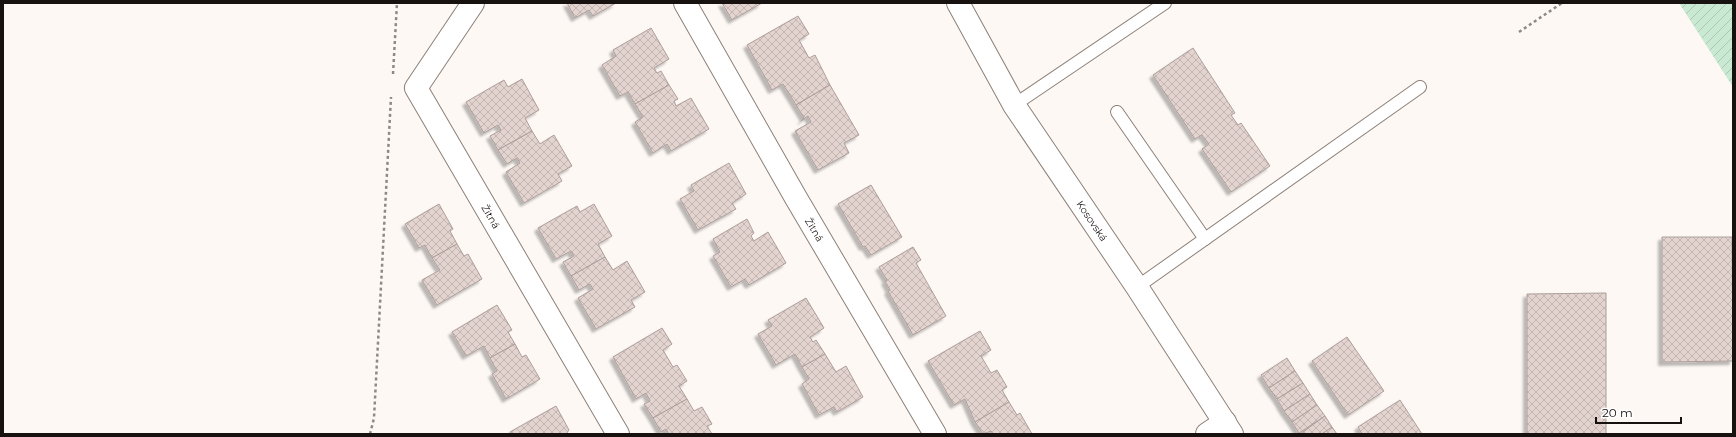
<svg xmlns="http://www.w3.org/2000/svg" width="1736" height="437" viewBox="0 0 1736 437" font-family="Montserrat,sans-serif">
  <defs>
    <pattern id="garden-furrows" width="10" height="10" patternUnits="userSpaceOnUse"><rect width="10" height="10" fill="#c9e9d2"/><path d="M-1 1l2-2M0 10L10 0M9 11l2-2" fill="none" stroke="#acc7b3"/></pattern>
    <pattern id="building-cross-hatch" width="8" height="8" patternUnits="userSpaceOnUse"><rect width="8" height="8" fill="#e4d4cf"/><path d="M0 0l8 8M0 8l8-8" fill="none" stroke="#c3b5b1"/></pattern>
    <filter id="shadow"><feDropShadow dx="-3.5" dy="3.5" stdDeviation="1" flood-color="#0004"/></filter>
  </defs>
  <rect width="100%" height="100%" fill="#fdf8f4"/>
  <!-- garden -->
  <polygon fill="url(#garden-furrows)" points="1679,3 1733,3 1733,87"/>
  <!-- building -->
  <g fill="url(#building-cross-hatch)" stroke="#ad9e9a" filter="url(#shadow)">
    <polygon points="567,3 616,3 593,16 589,10 575,18"/>
    <polygon points="722,3 762,3 732,20"/>
    <polygon points="798,16 809,34 799,40 809,58 815,55 830,85 796,105 783,84 772,90 747,45"/>
    <polygon points="651,28 669,59 654,68 657,73 661,71 669,85 635,104 628,92 620,96 602,65 616,56 613,50"/>
    <polygon points="1193,48 1235,113 1231,115 1238,125 1241,123 1270,166 1231,192 1202,149 1209,144 1202,135 1195,139 1153,75"/>
    <polygon points="522,79 539,110 525,118 532,131 498,150 490,136 501,130 498,125 484,133 466,102 504,80 508,87"/>
    <polygon points="669,85 678,99 674,101 676,106 691,98 709,129 671,151 667,144 653,153 635,122 643,117 635,104"/>
    <polygon points="830,85 859,135 844,143 849,153 818,170 795,131 811,122 808,116 801,121 804,118 796,105"/>
    <polygon points="532,131 540,144 554,135 572,166 558,174 562,181 524,203 506,172 520,163 517,158 507,164 498,150"/>
    <polygon points="729,163 746,194 732,203 736,209 698,230 680,199 694,191 691,185"/>
    <polygon points="871,185 902,237 871,255 865,246 863,247 838,204"/>
    <polygon points="439,204 453,229 450,231 457,244 432,258 425,245 419,248 405,224"/>
    <polygon points="594,204 612,236 598,244 605,257 571,276 563,262 574,256 571,251 556,259 538,228 577,206 580,212"/>
    <polygon points="747,219 754,233 751,236 754,241 768,232 786,263 749,285 745,279 731,287 713,256 720,252 713,239"/>
    <polygon points="1662,237 1732,237 1733,361 1662,362"/>
    <polygon points="457,244 464,256 468,254 482,279 437,305 422,280 440,270 432,258"/>
    <polygon points="913,247 921,260 916,263 946,316 913,335 888,291 890,290 885,281 887,280 879,267"/>
    <polygon points="605,257 613,270 627,261 645,292 631,300 635,307 596,329 578,298 593,289 590,284 579,290 571,276"/>
    <polygon points="1606,293 1606,434 1527,434 1527,294"/>
    <polygon points="806,298 824,328 810,337 813,342 816,340 825,354 802,367 795,354 776,365 758,334 772,326 768,320"/>
    <polygon points="497,305 512,330 508,332 515,344 490,358 484,346 466,356 452,332"/>
    <polygon points="662,328 672,344 663,350 673,367 677,365 687,381 679,386 687,399 653,418 644,404 650,401 646,393 636,399 613,357"/>
    <polygon points="980,331 991,350 981,356 991,373 997,370 1007,387 1002,390 1009,402 975,422 965,399 954,405 928,361"/>
    <polygon points="1347,337 1384,391 1348,415 1312,361"/>
    <polygon points="515,344 522,357 526,355 540,379 506,399 492,374 497,371 490,358"/>
    <polygon points="825,354 836,372 846,366 863,397 837,412 834,407 819,415 802,384 809,379 802,367"/>
    <polygon points="1287,358 1295,371 1269,388 1261,375"/>
    <polygon points="1295,371 1303,383 1277,399 1269,388"/>
    <polygon points="1303,383 1310,394 1284,411 1277,399"/>
    <polygon points="1310,394 1317,405 1292,422 1284,411"/>
    <polygon points="687,399 694,411 702,407 712,424 707,426 712,434 669,434 666,429 661,432 653,418"/>
    <polygon points="1400,400 1422,434 1362,434 1358,427"/>
    <polygon points="1009,402 1017,415 1020,413 1032,434 993,434 991,431 983,434 975,422"/>
    <polygon points="1317,405 1325,416 1299,433 1292,422"/>
    <polygon points="556,406 569,430 566,434 511,434 510,432"/>
    <polygon points="1325,416 1332,427 1322,434 1300,434"/>
    <polygon points="1332,427 1337,434 1322,434"/>
  </g>
  <g fill="none" stroke-linecap="round" stroke-linejoin="round">
    <defs>
      <g id="service">
        <polyline points="1014,105 1165,3"/>
        <polyline points="1117,112 1205,239"/>
        <polyline points="1137,287 1420,87"/>
      </g>
      <g id="minor">
        <path id="s1" d="M473,3L416,88L618,434"/>
        <path id="s2" d="M685,3L796,198L935,434"/>
        <path id="s3" d="M958,3L1014,105L1137,287L1232,434"/>
        <polyline points="1207,434 1225,422"/>
      </g>
    </defs>
    <!-- service casing -->
    <use href="#service" stroke="#8d8079" stroke-width="14"/>
    <!-- minor casing -->
    <use href="#minor" stroke="#8d8079" stroke-width="24"/>
    <!-- path -->
    <g stroke="#8e8986" stroke-width="2.5" stroke-dasharray="3 3" stroke-linecap="butt">
      <polyline points="1519,32 1562,3"/>
      <polyline points="393,74 397,3"/>
      <polyline points="370,434 374,418 391,97"/>
    </g>
    <!-- service -->
    <use href="#service" stroke="#fff" stroke-width="12"/>
    <!-- minor -->
    <use href="#minor" stroke="#fff" stroke-width="22"/>
  </g>
  <g text-anchor="middle" dominant-baseline="central" stroke-width="3" stroke-linejoin="round" paint-order="stroke">
    <!-- street labels -->
    <g font-size="10" fill="#171210" stroke="#fff">
      <text stroke="none"><textPath href="#s1" startOffset="251">Žitná</textPath></text>
      <text stroke="none"><textPath href="#s3" startOffset="256">Kosovská</textPath></text>
      <text stroke="none"><textPath href="#s2" startOffset="261">Žitná</textPath></text>
    </g>
  </g>
  <!-- border -->
  <rect width="1736" height="437" fill="none" stroke="#171210" stroke-width="8"/>
  <!-- scale -->
  <path d="M1596 417v6h85v-6" fill="none" stroke="#171210" stroke-width="2"/>
  <text x="1602" y="417" font-size="12" fill="#171210" stroke="#ffffff" stroke-width="3" paint-order="stroke">20 m</text>
</svg>
